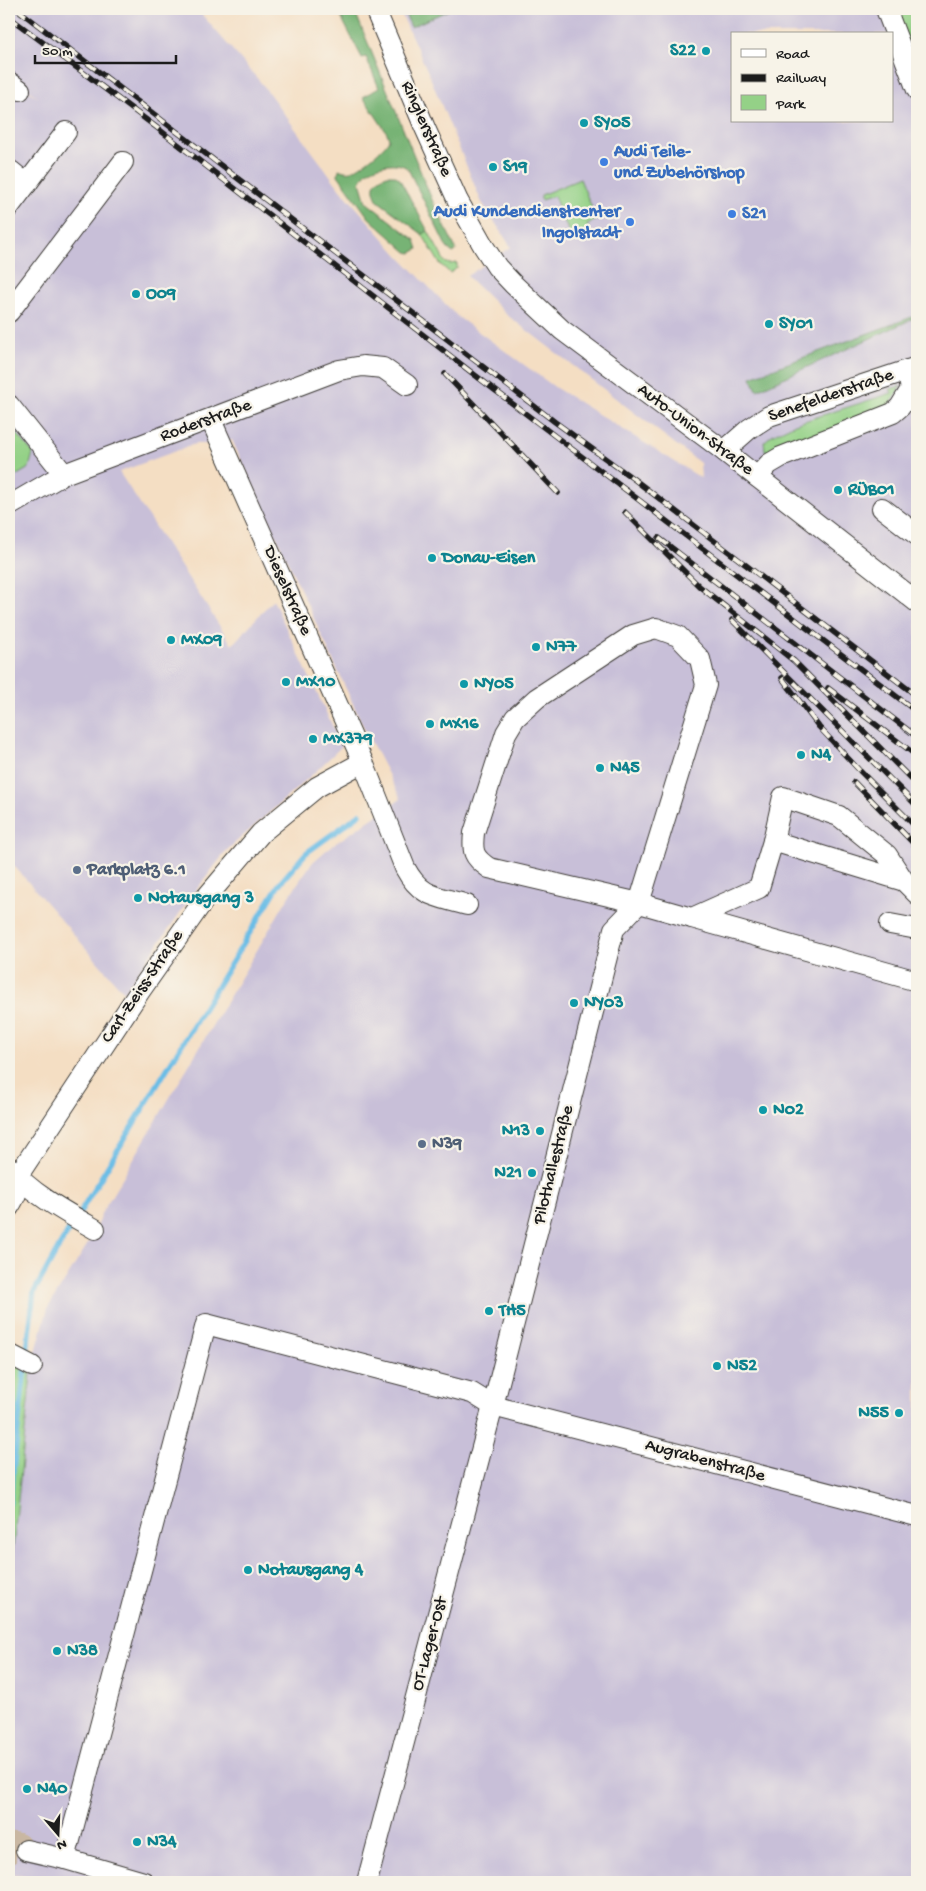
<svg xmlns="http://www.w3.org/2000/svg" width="926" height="1891" viewBox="0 0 926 1891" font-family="'Gochi Hand',sans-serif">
  <rect width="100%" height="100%" fill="#f7f3e8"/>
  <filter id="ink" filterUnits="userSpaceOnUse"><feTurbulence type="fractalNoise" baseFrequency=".02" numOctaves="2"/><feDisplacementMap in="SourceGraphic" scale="10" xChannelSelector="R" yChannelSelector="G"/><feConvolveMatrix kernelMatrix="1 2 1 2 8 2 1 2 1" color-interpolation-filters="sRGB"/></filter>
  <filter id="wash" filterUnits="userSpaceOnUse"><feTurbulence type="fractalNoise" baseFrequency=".0096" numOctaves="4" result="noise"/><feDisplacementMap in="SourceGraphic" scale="20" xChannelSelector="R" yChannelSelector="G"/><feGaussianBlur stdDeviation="1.12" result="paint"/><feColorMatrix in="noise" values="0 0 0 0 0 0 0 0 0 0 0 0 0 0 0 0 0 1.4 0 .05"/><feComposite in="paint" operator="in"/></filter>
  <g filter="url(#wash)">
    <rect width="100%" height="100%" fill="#f4dec3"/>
    <!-- industrial -->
    <path fill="#c8bfd8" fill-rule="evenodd" d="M9,9H197L262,84L340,189L397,254L458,317L556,388L701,478L700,463L507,315L467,276L511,247L481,201L428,72L399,9H917V1882H51L9,1873V1554L32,1366L48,1308L89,1242L100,1220L101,1214L289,896L305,873L313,862L330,847L401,799L364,728L232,440L205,444H195L119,472L232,645L273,600L342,746L314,773L227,850L194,893L124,992L9,860V79L39,98L9,75ZM732,34H892V121H732Z"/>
    <!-- green -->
    <g fill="#94d187" stroke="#587652">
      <polygon points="894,9 917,9 917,40 907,43"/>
      <polygon points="580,179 597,220 587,224 590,233 561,244 559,240 570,235 554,196 541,200 541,195"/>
      <polygon points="428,231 445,262 450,264 457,263 457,268 450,273 440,264 422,234"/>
      <polygon points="901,386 892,401 886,408 771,454 765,450 764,442 772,435 795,424 892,393 890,389"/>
      <polygon points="9,424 33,453 29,468 9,480"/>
      <polygon points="9,1361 31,1373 9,1587"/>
    </g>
    <!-- forest -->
    <g fill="#77b374" stroke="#4a6848">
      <path d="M346,9H354L433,202L455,247L456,251L453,253L447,248L408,169C398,160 378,164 367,172C364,174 362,179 360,182L366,202L415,240L418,249L411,253L407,252L369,218L338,175L339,169C343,171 347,172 351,171C360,168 387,147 389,139L387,133L363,97L379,88L366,57L362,58L340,15Z"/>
      <polygon points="403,9 451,9 411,27"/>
      <path d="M387,175H394L399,178L428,231L422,234L378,201C371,188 372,181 387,175Z"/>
      <polygon points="917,315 917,317 757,390 751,377"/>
    </g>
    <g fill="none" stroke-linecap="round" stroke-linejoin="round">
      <!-- stream -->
      <g stroke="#6abde6" stroke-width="5.5">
        <polyline points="26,1358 34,1292 60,1245 280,883 306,853 360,814"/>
        <polyline points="9,1504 25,1367"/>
      </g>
    </g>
  </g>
  <g filter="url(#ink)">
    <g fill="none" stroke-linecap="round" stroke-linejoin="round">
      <!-- minor-tunnel -->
      <polyline stroke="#c9b7a2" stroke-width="20" stroke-dasharray="20 10" stroke-linecap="butt" points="9,1841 20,1843 26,1850 17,1853 9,1852"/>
      <defs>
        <g id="minor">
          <polyline points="375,9 425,128 458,201 484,247 497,267 513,284 562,330 724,451 917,602"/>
          <polyline points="886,9 917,90"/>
          <polyline points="9,82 20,90"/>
          <polyline points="11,171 27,184"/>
          <polyline points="9,207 66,132"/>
          <polyline points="9,312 123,162"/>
          <polyline points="9,405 64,474"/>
          <path d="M211,420L363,762L405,868C421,898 437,896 467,905"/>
          <polyline points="724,451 749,429 769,416 917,367"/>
          <polyline points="757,477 769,464 781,457 893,413 900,407 911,389 907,370"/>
          <polyline points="9,506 64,474 339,370 363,366 383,368 407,385"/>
          <polyline points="882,508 917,535"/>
          <polyline points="773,841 783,797 839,816 887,855 904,881"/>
          <polyline points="692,918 917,981"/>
          <polyline points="890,924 917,929"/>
          <path d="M10,1168C30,1193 67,1213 95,1229"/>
          <polyline points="17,1177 140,991 204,900 261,833 317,787 363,762"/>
          <path d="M9,1207C16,1196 19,1190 17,1177"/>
          <polyline points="9,1354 32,1366"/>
          <polyline points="26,1850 65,1859 144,1882"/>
          <polyline points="65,1859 206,1324 472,1393 493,1406 917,1516"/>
          <path d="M367,1882L493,1406L614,929L639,903L706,685L700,659L678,636L656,628L633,635L537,698L515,718L506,733L474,833C472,852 473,857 489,868L639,903L692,918L759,888L773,841L904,881L917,894"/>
        </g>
      </defs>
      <!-- minor casing -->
      <use href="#minor" stroke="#3c3935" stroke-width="22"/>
      <!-- minor -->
      <use href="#minor" stroke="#fff" stroke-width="20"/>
      <defs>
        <g id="rail">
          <polyline points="17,9 555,422 635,480 917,696"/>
          <polyline points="9,17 156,127 471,372 917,712"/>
          <polyline points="445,374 558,493"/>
          <polyline points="625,512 699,586 794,661 917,785"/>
          <polyline points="659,538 917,737"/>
          <polyline points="732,620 917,806"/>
          <polyline points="782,678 819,727 860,771 917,828"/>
          <polyline points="828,688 917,756"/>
          <polyline points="854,782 917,847"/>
        </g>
      </defs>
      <!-- rail casing -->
      <use href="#rail" stroke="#1c1c1c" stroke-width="5.5"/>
      <!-- rail -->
      <use href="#rail" stroke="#f7f3e8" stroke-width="4" stroke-dasharray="11" stroke-linecap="butt"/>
    </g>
  </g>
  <!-- markers -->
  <g fill="#0f9aa8" stroke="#f7f3e8" stroke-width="2">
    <circle cx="706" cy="51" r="5"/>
    <circle cx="584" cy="123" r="5"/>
    <circle cx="493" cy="167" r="5"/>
    <circle cx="136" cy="294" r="5"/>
    <circle cx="769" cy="324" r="5"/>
    <circle cx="838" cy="490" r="5"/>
    <circle cx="432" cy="558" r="5"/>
    <circle cx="171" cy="640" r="5"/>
    <circle cx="536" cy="647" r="5"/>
    <circle cx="286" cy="682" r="5"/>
    <circle cx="464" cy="684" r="5"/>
    <circle cx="430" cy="724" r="5"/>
    <circle cx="313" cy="739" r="5"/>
    <circle cx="801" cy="755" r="5"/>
    <circle cx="600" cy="768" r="5"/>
    <circle cx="138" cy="898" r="5"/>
    <circle cx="574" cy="1003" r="5"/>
    <circle cx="763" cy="1110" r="5"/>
    <circle cx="540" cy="1131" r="5"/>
    <circle cx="532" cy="1173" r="5"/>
    <circle cx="489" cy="1311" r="5"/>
    <circle cx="717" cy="1366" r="5"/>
    <circle cx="899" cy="1413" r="5"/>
    <circle cx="248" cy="1570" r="5"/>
    <circle cx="57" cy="1651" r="5"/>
    <circle cx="27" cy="1789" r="5"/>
    <circle cx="137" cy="1842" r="5"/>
  </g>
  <g fill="#3f7fe0" stroke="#f7f3e8" stroke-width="2">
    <circle cx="604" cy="162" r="5"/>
    <circle cx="732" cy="214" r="5"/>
    <circle cx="630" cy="222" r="5"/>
  </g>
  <g fill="#5c6f8a" stroke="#f7f3e8" stroke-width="2">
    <circle cx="77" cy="870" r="5"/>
    <circle cx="422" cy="1144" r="5"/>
  </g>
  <g text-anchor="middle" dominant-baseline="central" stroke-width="4.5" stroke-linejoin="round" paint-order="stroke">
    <!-- culture labels -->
    <g font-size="18" font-weight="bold" fill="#0d838f" stroke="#f7f3e8" text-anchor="start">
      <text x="696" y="51" text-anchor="end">S22</text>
      <text x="594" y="123">SY05</text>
      <text x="503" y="167">S19</text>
      <text x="146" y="294">O09</text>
      <text x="779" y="324">SY01</text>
      <text x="848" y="490">RÜB01</text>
      <text x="442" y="558">Donau-Eisen</text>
      <text x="181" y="640">MX09</text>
      <text x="546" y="647">N77</text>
      <text x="296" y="682">MX10</text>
      <text x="474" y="684">NY05</text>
      <text x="440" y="724">MX16</text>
      <text x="323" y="739">MX379</text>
      <text x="811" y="755">N4</text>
      <text x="610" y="768">N45</text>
      <text x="148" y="898">Notausgang 3</text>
      <text x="584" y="1003">NY03</text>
      <text x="773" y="1110">N02</text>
      <text x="530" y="1131" text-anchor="end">N13</text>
      <text x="522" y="1173" text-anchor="end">N21</text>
      <text x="499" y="1311">TH5</text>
      <text x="727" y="1366">N52</text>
      <text x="889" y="1413" text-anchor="end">N55</text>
      <text x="258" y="1570">Notausgang 4</text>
      <text x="67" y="1651">N38</text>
      <text x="37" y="1789">N40</text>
      <text x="147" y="1842">N34</text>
    </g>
    <!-- street labels -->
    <g font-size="18" fill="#1c1c1c" stroke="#f7f3e8">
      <text transform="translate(426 129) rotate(66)">Ringlerstraße</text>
      <text transform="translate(831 396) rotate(-19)">Senefelderstraße</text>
      <text transform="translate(206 421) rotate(-20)">Roderstraße</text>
      <text transform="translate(695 430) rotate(37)">Auto-Union-Straße</text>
      <text transform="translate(287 591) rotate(66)">Dieselstraße</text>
      <text transform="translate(143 987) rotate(-56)">Carl-Zeiss-Straße</text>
      <text transform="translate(554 1165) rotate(-76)">Pilothallestraße</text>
      <text transform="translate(705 1461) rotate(15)">Augrabenstraße</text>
      <text transform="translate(430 1644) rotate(-75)">OT-Lager-Ost</text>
    </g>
    <!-- shop labels -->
    <g font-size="18" font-weight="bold" fill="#366cbe" stroke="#f7f3e8" text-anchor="start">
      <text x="614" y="152">Audi Teile-<tspan x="614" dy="21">und Zubehörshop</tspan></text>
      <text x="620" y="212" text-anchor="end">Audi Kundendienstcenter<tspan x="620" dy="21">Ingolstadt</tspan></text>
      <text x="742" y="214">S21</text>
    </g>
    <!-- service labels -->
    <g font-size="18" font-weight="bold" fill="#4e5e75" stroke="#f7f3e8" text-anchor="start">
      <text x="87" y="870">Parkplatz 6.1</text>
      <text x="432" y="1144">N39</text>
    </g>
  </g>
  <!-- margin -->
  <rect width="926" height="1891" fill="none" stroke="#f7f3e8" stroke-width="30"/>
  <!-- legend -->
  <rect x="731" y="32" width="162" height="90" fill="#f7f3e8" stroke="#9f9d96"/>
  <rect x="741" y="49" width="25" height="8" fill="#ffffff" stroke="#9f9d96"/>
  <text x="776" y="58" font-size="15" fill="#1c1c1c">Road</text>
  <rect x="741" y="74" width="25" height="8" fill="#1c1c1c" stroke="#9f9d96"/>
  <text x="776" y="82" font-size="15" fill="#1c1c1c">Railway</text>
  <rect x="741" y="95" width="25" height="15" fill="#94d187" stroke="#9f9d96"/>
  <text x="776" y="108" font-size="15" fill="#1c1c1c">Park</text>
  <!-- north arrow -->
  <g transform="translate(58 1834) rotate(161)" stroke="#f7f3e8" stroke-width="4" paint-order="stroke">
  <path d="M0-4L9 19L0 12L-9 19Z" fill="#1c1c1c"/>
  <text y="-8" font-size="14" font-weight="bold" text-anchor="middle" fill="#1c1c1c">N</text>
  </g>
  <!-- scale -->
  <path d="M35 55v8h141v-8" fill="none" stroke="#1c1c1c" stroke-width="2.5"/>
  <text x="42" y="55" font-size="15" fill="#1c1c1c" stroke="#f7f3e8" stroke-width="4" paint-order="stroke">50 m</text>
</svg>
